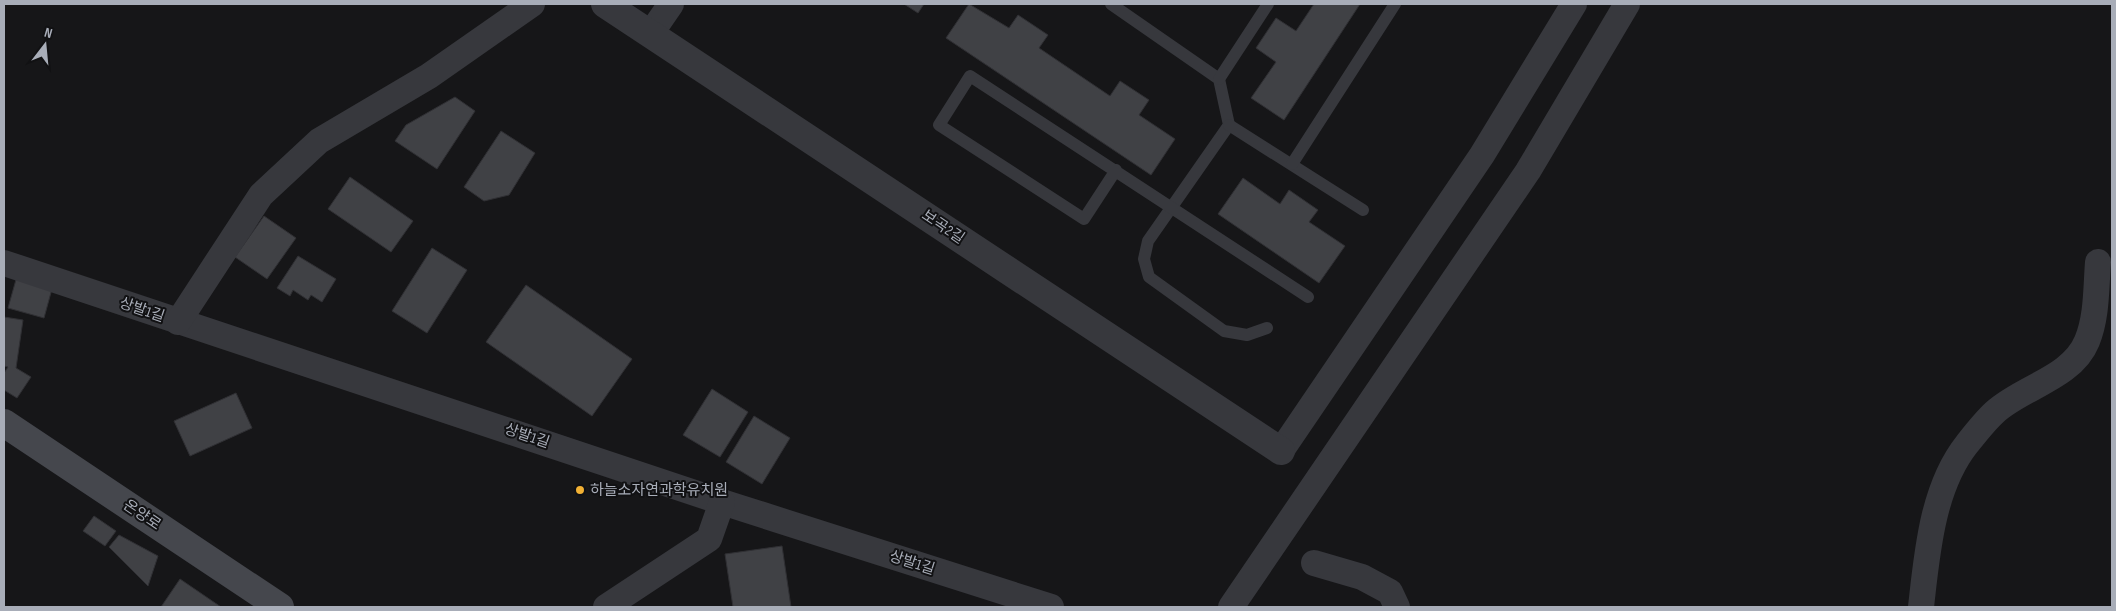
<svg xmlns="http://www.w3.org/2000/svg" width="2116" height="611" viewBox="0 0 2116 611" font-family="'Sofia Sans Condensed','Noto Sans KR',sans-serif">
  <rect width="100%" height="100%" fill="#161618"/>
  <!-- building -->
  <g fill="#404145" stroke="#303034">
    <polygon points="904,4 924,4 918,13"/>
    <polygon points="969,4 1009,28 1018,15 1048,35 1039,48 1110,96 1120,81 1149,100 1139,115 1175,139 1151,175 946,38"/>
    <polygon points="1314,4 1360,4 1284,120 1251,98 1276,62 1256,48 1276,18 1296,31"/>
    <polygon points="455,97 475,111 437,169 395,141 406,125"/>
    <polygon points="501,131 535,153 509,195 484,201 464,187"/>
    <polygon points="350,177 413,221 391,252 328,209"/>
    <polygon points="1243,178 1280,204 1289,190 1318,210 1309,222 1345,246 1319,283 1218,214"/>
    <polygon points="264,216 296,238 267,279 235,257"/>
    <polygon points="432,248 467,270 427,333 392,311"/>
    <polygon points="298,256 336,279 322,302 311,295 308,300 293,290 290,296 277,288"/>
    <polygon points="17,276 53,285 44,318 8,308"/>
    <polygon points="526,285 632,359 592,416 486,342"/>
    <polygon points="4,317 23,320 16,368 31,377 17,398 4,390 4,373 8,367 4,366"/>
    <polygon points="712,389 748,412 720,457 683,435"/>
    <polygon points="236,393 252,428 190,456 174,421"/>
    <polygon points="754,416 790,438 762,484 726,462"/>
    <polygon points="94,516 116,531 105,546 83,531"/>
    <polygon points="119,535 158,556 148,586 109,547"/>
    <polygon points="782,546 791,607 733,607 725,554"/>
    <polygon points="180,579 221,607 161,607"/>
  </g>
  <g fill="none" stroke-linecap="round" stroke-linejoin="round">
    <!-- service -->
    <g stroke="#37383d" stroke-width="12">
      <polyline points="1111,4 1219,79 1229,125 1148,241 1144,259 1149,277 1224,331 1247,335 1267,328"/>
      <polyline points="1219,79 1268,4"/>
      <polyline points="1229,125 1363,210"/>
      <polyline points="1292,164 1395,4"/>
      <polyline points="1116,170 1084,219 939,125 970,76 1308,297"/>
    </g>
    <!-- minor -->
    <g stroke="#37383d" stroke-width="26">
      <polyline points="651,33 671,4"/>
      <polyline points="4,263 722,502 1051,607"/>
      <polyline points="178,322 261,195 319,141 429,76 532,4"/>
      <polyline points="1281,451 1482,155 1574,4"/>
      <polyline points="1314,563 1362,577 1390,592 1397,607"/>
      <polyline points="606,607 709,539 722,502"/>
      <polyline points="1231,607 1528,171 1627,4"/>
      <path d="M1921,607C1927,554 1932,488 1967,444C1975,434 1985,421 1995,412C2022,387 2072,378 2087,341C2097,317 2096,288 2098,262"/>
    </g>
    <!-- tertiary -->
    <polyline stroke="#37383d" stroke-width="28" points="605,4 1281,451"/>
    <!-- secondary -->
    <polyline stroke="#45474d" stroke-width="28" points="4,423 280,607"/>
  </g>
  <!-- markers -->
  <circle fill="#f2b134" stroke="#111113" stroke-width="2" cx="580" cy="490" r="5"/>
  <g text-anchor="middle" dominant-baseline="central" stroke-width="4" stroke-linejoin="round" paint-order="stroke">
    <!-- street labels -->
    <g font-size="15" fill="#a8adb8" stroke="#111113">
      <text transform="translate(943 227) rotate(34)">보곡2길</text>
      <text transform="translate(142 310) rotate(19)">상발1길</text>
      <text transform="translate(527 436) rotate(19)">상발1길</text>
      <text transform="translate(142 515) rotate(34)">온양로</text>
      <text transform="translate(912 563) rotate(18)">상발1길</text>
    </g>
    <!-- poi labels -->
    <g font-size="15" fill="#a8adb8" stroke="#111113" text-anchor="start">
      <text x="590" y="490">하늘소자연과학유치원</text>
    </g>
  </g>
  <!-- border -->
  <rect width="2116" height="611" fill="none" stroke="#a8adb8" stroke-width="10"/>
  <!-- north arrow -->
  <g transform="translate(45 45) rotate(16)" stroke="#111113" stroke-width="4" paint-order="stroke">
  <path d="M0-4L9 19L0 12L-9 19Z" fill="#a8adb8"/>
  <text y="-8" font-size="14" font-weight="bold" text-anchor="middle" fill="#a8adb8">N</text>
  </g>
</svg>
